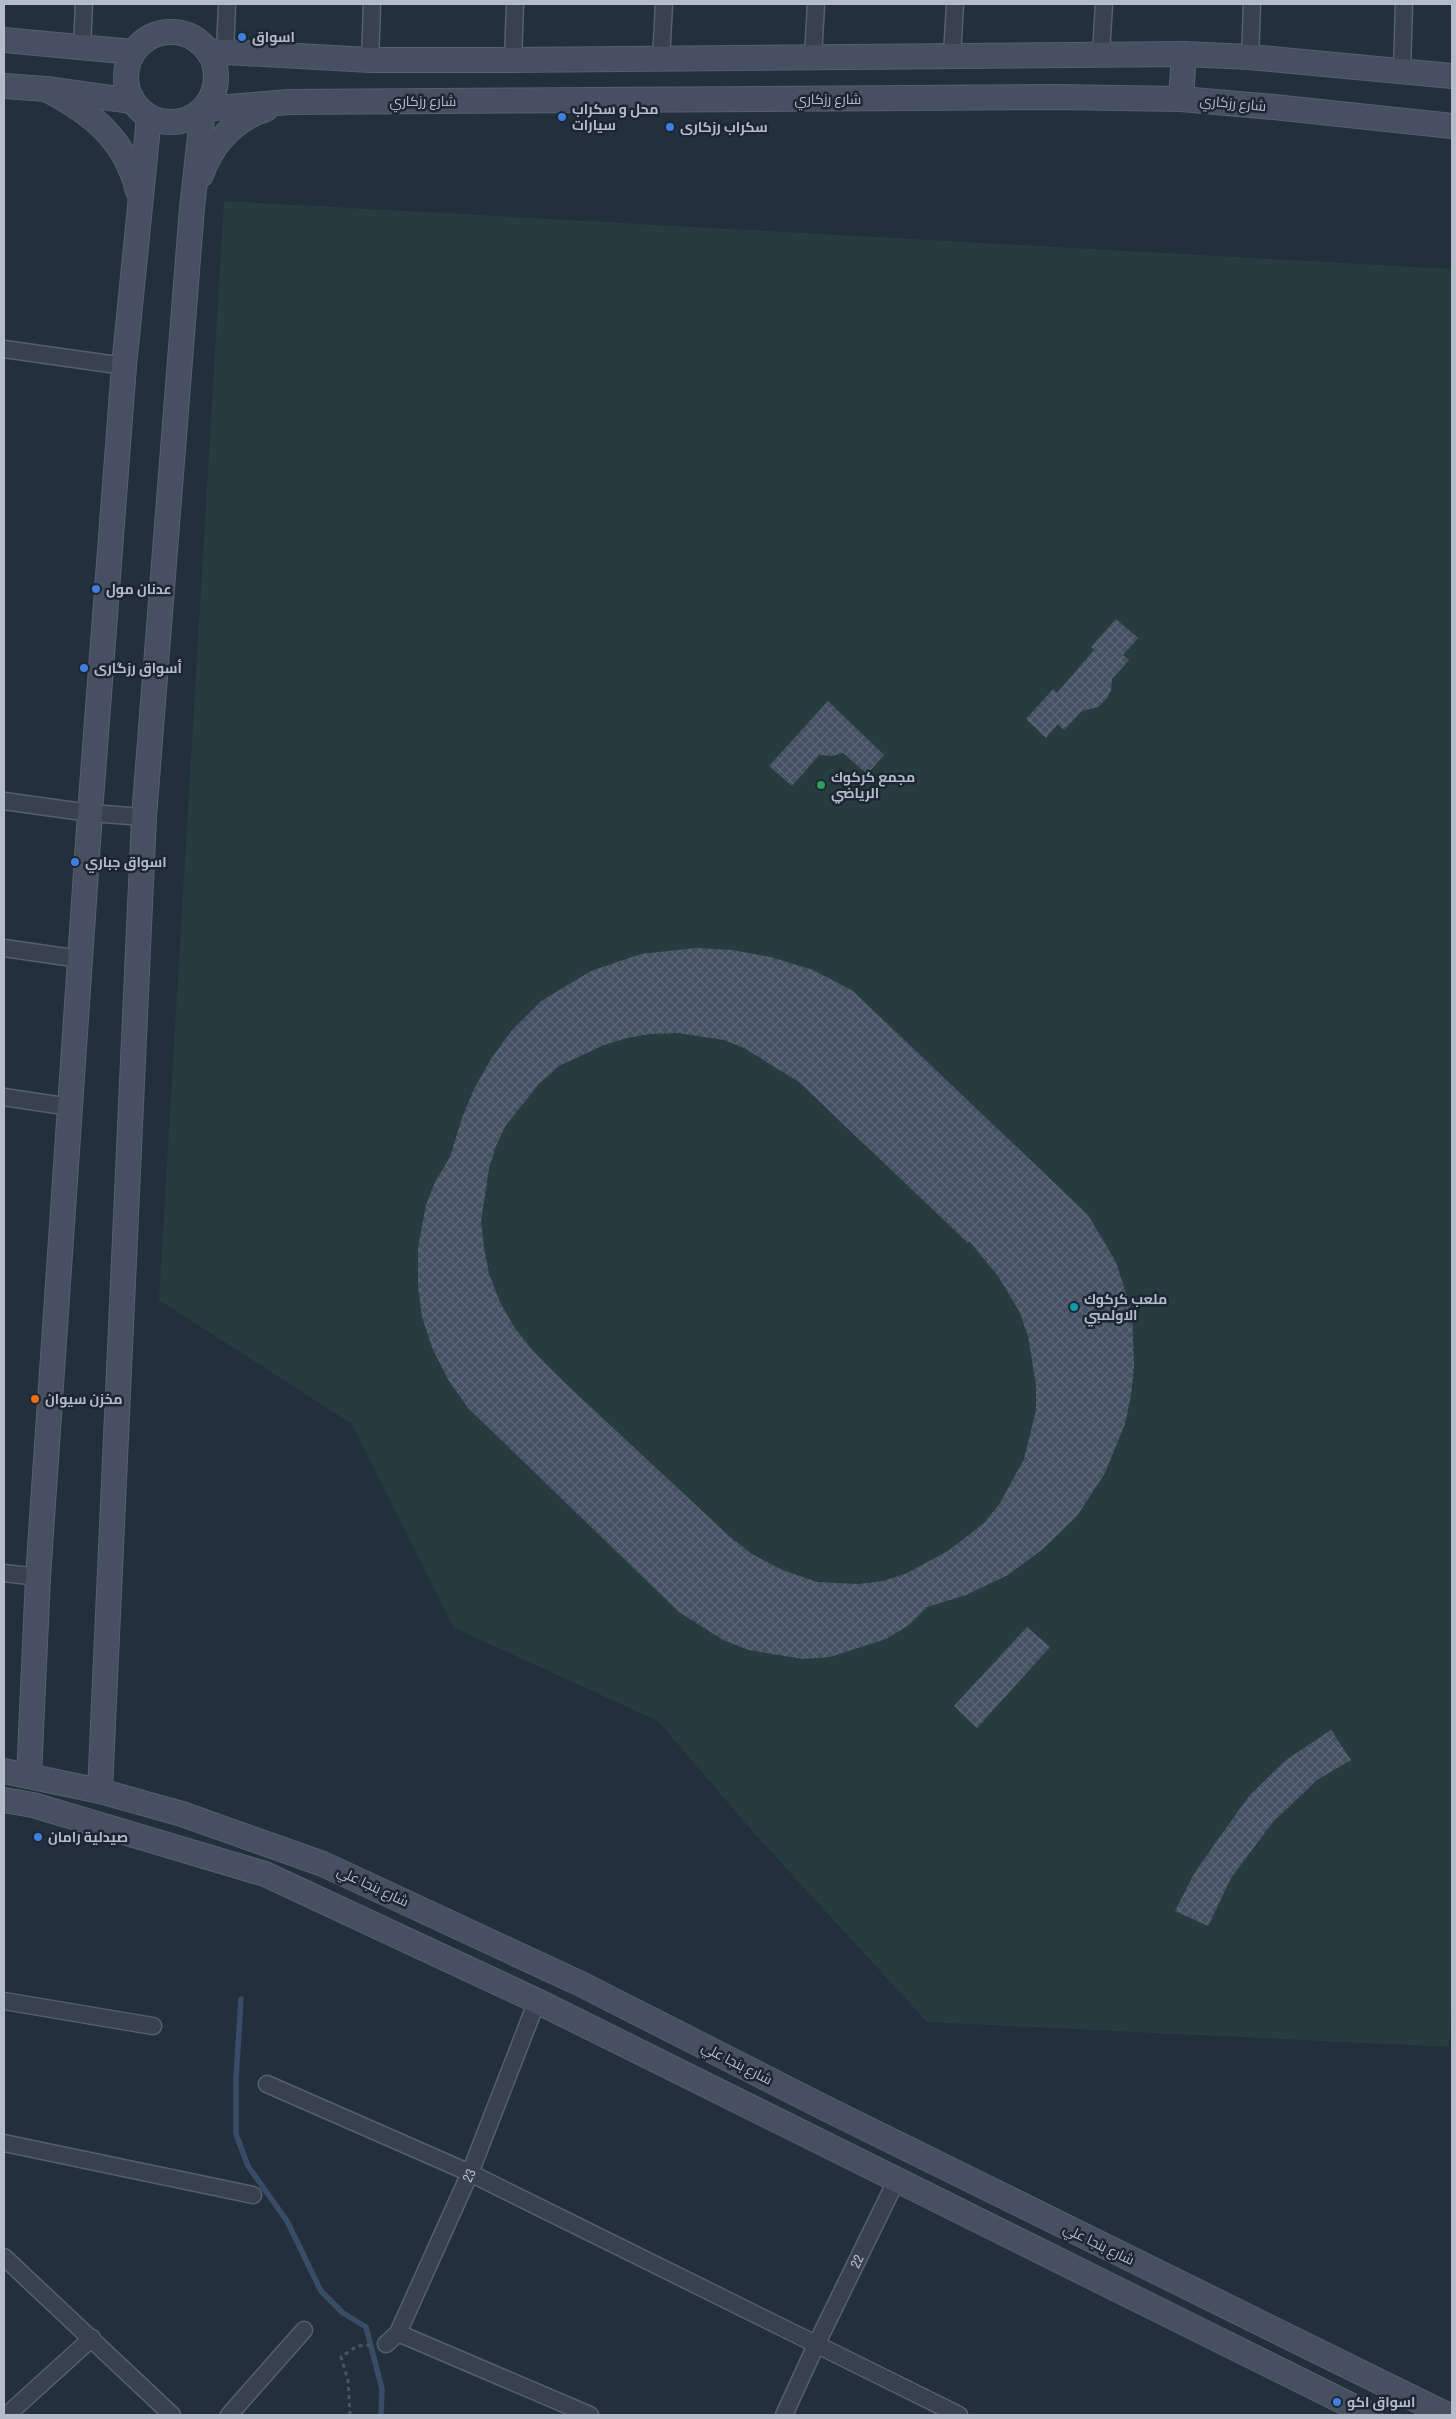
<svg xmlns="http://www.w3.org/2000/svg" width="1456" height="2419" viewBox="0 0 1456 2419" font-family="'Archivo Narrow',Cairo,sans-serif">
  <defs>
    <pattern id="building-cross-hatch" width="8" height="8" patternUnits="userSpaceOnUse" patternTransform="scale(1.25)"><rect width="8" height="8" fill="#455162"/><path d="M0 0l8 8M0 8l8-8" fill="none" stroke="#5d6877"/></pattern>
  </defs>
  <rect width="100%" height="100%" fill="#242f3e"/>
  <!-- green -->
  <polygon fill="#263c3f" points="224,201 1452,269 1452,1985 1449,2047 927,2022 754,1833 658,1721 454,1628 352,1424 159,1300"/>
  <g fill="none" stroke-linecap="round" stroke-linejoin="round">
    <!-- stream -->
    <polyline stroke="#394c67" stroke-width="5.5" points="241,1999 236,2078 236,2134 248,2166 287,2221 321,2291 343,2313 366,2327 382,2389 381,2415"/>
  </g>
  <!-- building -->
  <g fill="url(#building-cross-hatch)" fill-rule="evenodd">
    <polygon points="1116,619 1138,638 1123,655 1129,660 1112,679 1111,690 1107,698 1098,707 1082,711 1064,730 1058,724 1046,738 1026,719 1053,689 1057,693 1094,650 1091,647"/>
    <polygon points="828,701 884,755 867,774 843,753 832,756 819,755 792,786 769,766"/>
    <path d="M696,948L732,950L771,957L813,970L853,991L1088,1215L1116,1262L1132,1312L1134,1367L1131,1395L1125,1424L1105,1473L1077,1516L1043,1549L1008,1575L966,1595L927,1607L909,1625L886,1639L830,1657L803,1659L749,1650L723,1640L679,1612L468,1408L449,1381L433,1350L422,1317L418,1286V1248L426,1205L435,1182L450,1157L462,1118L474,1089L491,1059L511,1031L541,1001L591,971L641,954ZM678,1033L724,1040L744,1048L799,1082L968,1243L969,1241L998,1276L1019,1311L1028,1336L1036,1385V1410L1024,1459L1000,1503L984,1523L948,1551L905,1574L883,1581L858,1584L817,1582L780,1569L752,1554L729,1536L564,1382L534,1352L514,1327L500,1302L489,1274L484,1248L481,1221L489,1168L496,1146L506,1125L539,1084L559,1066L604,1045L627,1038L650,1034Z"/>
    <polygon points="1027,1627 1050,1647 977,1728 954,1706"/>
    <polygon points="1331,1730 1351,1760 1317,1780 1273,1822 1231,1878 1208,1926 1175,1911 1195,1872 1249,1796 1286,1760"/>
  </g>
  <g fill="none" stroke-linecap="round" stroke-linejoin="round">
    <defs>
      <g id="street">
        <polyline points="82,47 84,4"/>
        <polyline points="225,52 227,4"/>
        <polyline points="1101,54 1104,4"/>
        <polyline points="952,56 955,4"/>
        <polyline points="813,57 816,4"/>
        <polyline points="1250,57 1252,4"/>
        <polyline points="661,59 664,4"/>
        <polyline points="370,60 372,4"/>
        <polyline points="513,60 515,4"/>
        <polyline points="1402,70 1404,4"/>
        <polyline points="4,349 124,366"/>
        <polyline points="4,801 90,813 144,817"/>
        <polyline points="4,948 80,959"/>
        <polyline points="4,1097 70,1107"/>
        <polyline points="4,1573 38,1577"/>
        <polyline points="4,2001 153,2026"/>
        <polyline points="267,2084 470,2173 959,2415"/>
        <polyline points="4,2143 253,2195"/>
        <polyline points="4,2257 172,2415"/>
        <polyline points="398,2333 590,2415"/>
        <path id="s1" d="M386,2344L398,2333L470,2173L537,2001"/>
        <polyline points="7,2415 92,2338"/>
        <polyline points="229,2415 304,2330"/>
        <path id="s2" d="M784,2415L817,2343L897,2179"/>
      </g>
      <g id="secondary">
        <circle cx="171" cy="77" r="45"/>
        <polyline points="4,40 133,52"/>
        <polyline points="208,51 370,60 513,60 1184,54 1250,57 1452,76"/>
        <polyline points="4,86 46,89 132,101"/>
        <path d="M46,89C92,113 125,139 138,191"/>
        <polyline points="1181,99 1184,54"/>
        <path d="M201,175C212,144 234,119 266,109"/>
        <polyline points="4,1771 100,1791 182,1814 323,1864 581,1984 827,2109 1447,2415"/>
        <polyline points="29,1776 38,1577 90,813 124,366 149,117"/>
        <polyline points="100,1791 144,817 192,208 203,109 289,102 1056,97 1181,99 1274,107 1452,126"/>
        <polyline points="4,1800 33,1805 265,1874 537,2001 1370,2415"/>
      </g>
    </defs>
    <!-- street casing -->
    <use href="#street" stroke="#565f6c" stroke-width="19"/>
    <!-- secondary casing -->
    <use href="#secondary" stroke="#565f6c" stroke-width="26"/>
    <!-- path -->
    <polyline stroke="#44595c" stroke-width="3" stroke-dasharray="4 4" stroke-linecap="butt" points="350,2415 348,2380 341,2357 357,2346 370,2345"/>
    <!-- street -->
    <use href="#street" stroke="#38414e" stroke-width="16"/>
    <!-- secondary -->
    <use href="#secondary" stroke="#465061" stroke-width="24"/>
  </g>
  <!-- markers -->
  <g fill="#3f7fe0" stroke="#1d2633" stroke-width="2">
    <circle cx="242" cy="37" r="5"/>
    <circle cx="562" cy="117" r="5"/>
    <circle cx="670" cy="127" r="5"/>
    <circle cx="96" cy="589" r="5"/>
    <circle cx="84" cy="668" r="5"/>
    <circle cx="75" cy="862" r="5"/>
    <circle cx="38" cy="1837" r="5"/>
    <circle cx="1337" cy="2402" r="5"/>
  </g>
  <circle fill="#2e9e5b" stroke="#1d2633" stroke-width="2" cx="821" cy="785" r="5"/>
  <circle fill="#0f9aa8" stroke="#1d2633" stroke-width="2" cx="1074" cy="1307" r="5"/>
  <circle fill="#e8710a" stroke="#1d2633" stroke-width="2" cx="35" cy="1399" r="5"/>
  <g text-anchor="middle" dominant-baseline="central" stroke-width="5" stroke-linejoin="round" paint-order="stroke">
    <!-- poi labels -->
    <g font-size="14" font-weight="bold" fill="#b4bcc9" stroke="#1d2633" text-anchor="start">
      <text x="252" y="37">اسواق</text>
      <text x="572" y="109">محل و سكراب<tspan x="572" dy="16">سيارات</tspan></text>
      <text x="680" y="127">سكراب رزكارى</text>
      <text x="106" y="589">عدنان مول</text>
      <text x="94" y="668">أسواق رزگارى</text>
      <text x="831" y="777">مجمع كركوك<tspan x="831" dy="16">الرياضي</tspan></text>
      <text x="85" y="862">اسواق جباري</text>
      <text x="1084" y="1299">ملعب كركوك<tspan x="1084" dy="16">الاولمبي</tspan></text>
      <text x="45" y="1399">مخزن سيوان</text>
      <text x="48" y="1837">صيدلية رامان</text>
      <text x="1347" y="2402">اسواق اكو</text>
    </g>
    <!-- street labels -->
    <g font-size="14" fill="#b4bcc9" stroke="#1d2633">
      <text x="828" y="99">شارع رزكاري</text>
      <text x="423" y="101">شارع رزكاري</text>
      <text transform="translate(1233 103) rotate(5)">شارع رزكاري</text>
      <text transform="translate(373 1886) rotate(25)">شارع بنجا علي</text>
      <text transform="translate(737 2063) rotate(27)">شارع بنجا علي</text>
      <text stroke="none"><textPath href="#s1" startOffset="189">23</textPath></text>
      <text transform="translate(1099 2244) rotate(26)">شارع بنجا علي</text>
      <text stroke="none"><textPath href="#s2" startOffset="170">22</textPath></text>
    </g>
  </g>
  <!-- border -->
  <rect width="1456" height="2419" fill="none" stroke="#b4bcc9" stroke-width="10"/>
</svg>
